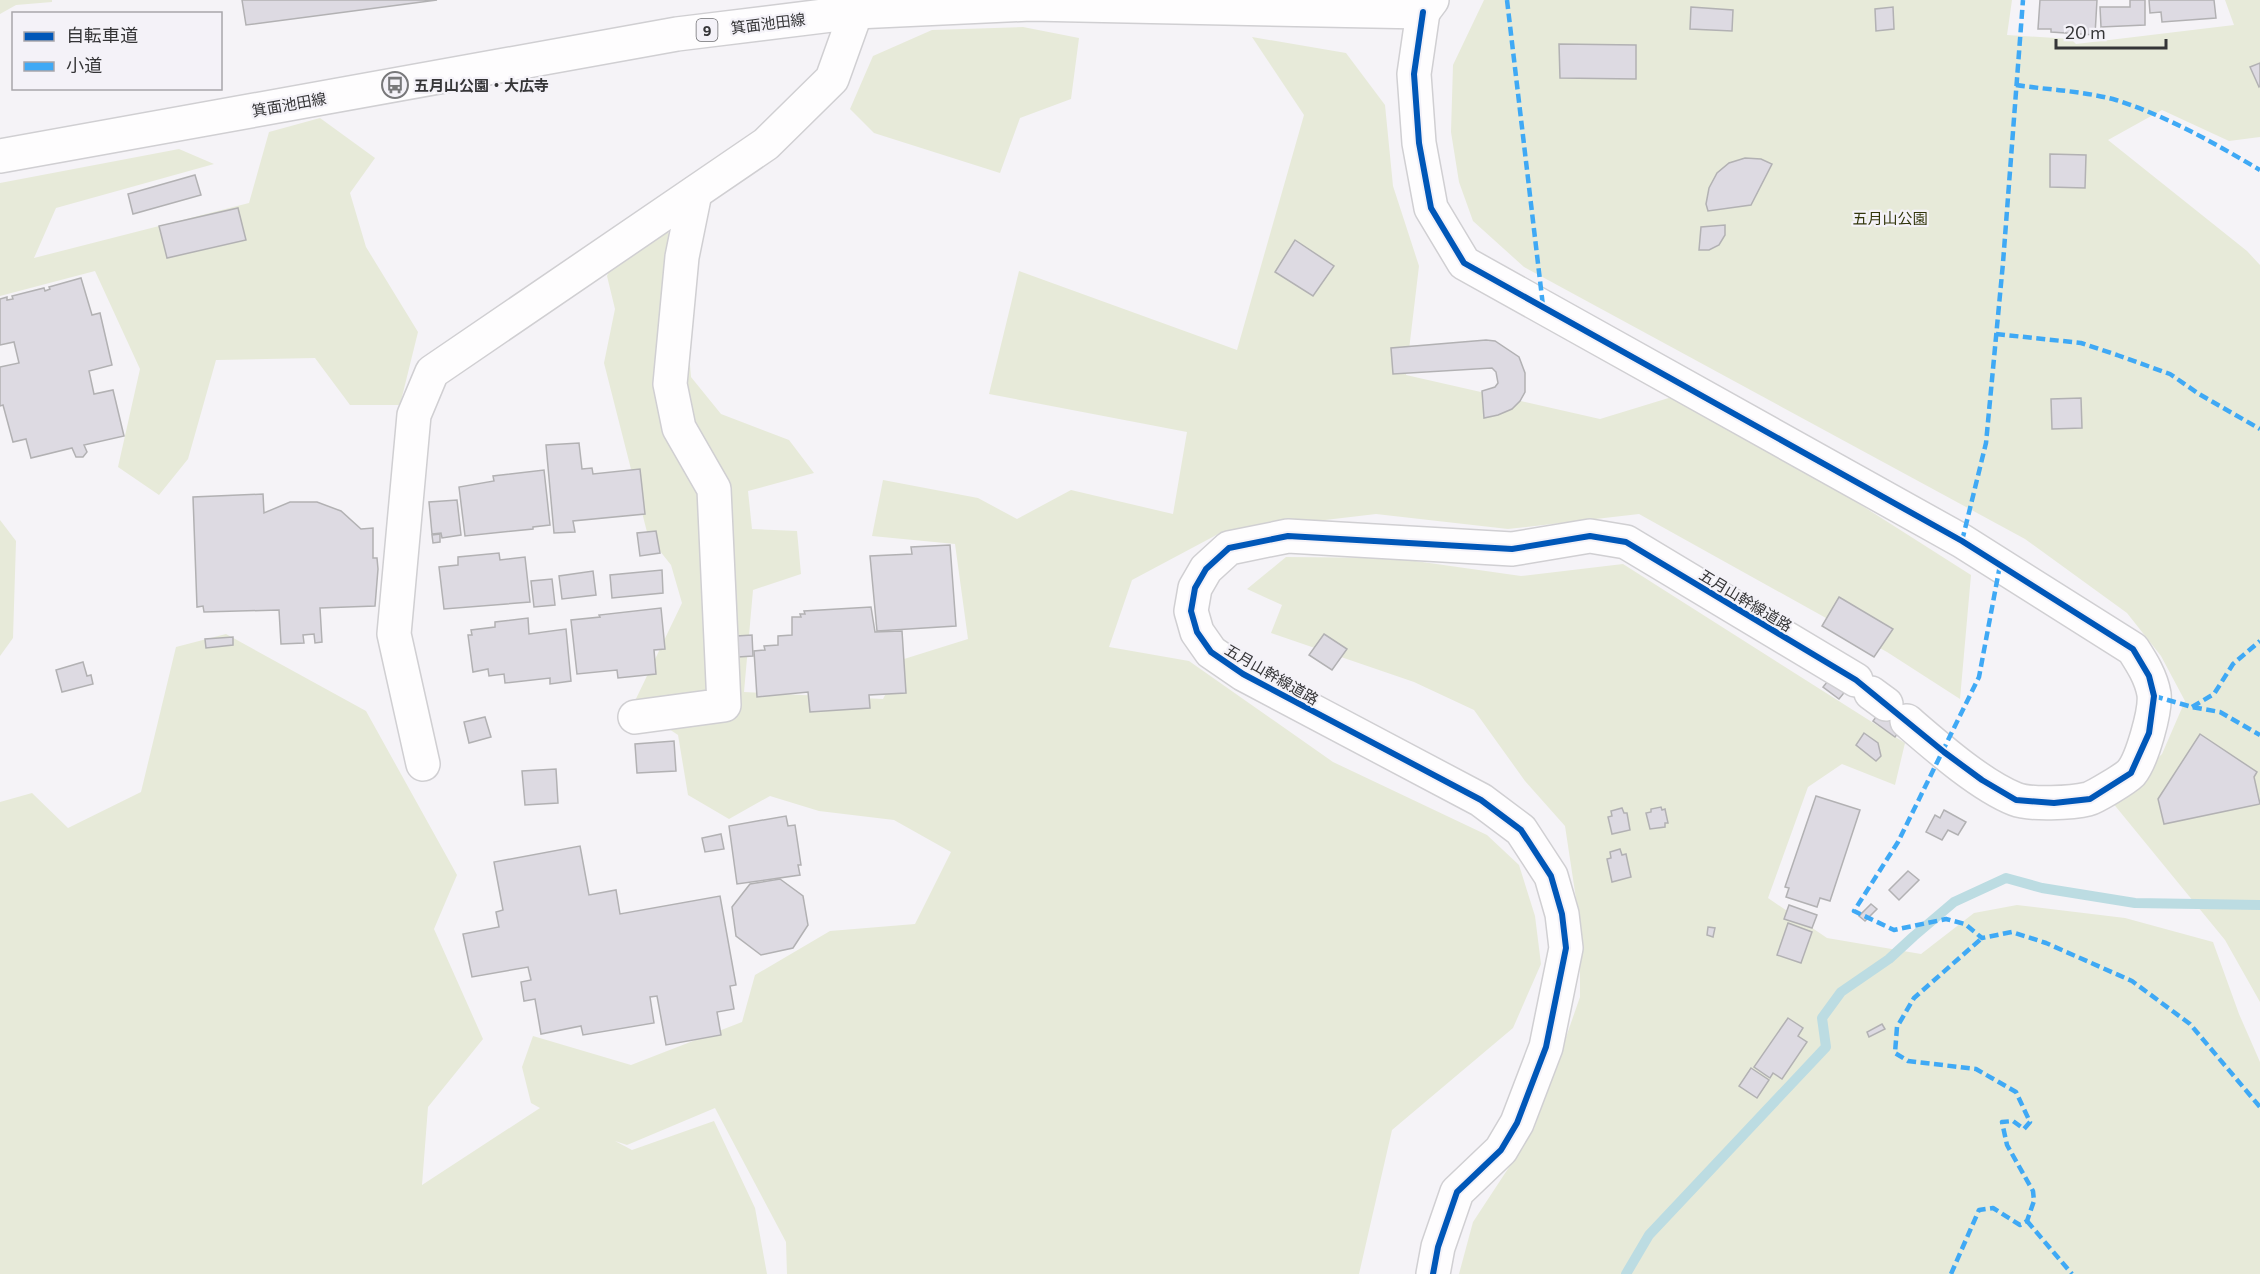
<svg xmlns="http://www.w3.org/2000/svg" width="2260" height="1274" viewBox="0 0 2260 1274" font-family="Commissioner,'Noto Sans JP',sans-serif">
  <rect width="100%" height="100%" fill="#f5f3f7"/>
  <!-- green -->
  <g fill="#e7ead9">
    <polygon points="0,0 52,0 52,2 16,5 0,14"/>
    <polygon points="1484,0 2012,0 2007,35 2071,39 2076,44 2234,25 2225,0 2260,0 2260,137 2229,141 2162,110 2108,140 2247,251 2260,265 2260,1002 2225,940 2112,802 2162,754 2185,701 2161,656 2127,613 2025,539 1524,267 1473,221 1459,182 1451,132 1453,65"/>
    <polygon points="1023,27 1079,38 1071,99 1020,118 1000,173 874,133 850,109 873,56 932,30"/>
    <polygon points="1252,37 1346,53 1385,105 1393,186 1419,266 1406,375 1600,419 1685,393 1971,575 1960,699 1887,652 1639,514 1508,529 1376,514 1222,532 1132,580 1109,647 1189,661 1333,762 1487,835 1519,865 1535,916 1541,964 1513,1028 1392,1130 1359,1274 787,1274 786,1242 715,1108 627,1145 615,1141 632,1150 714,1121 755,1208 767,1274 0,1274 0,802 32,793 68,828 141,792 176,647 226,634 366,711 457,875 434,929 483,1039 428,1107 422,1185 540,1108 531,1103 522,1067 533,1036 631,1065 742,1022 755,975 830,931 915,924 951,852 894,820 819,811 770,796 729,819 688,795 678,735 633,705 682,603 671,565 648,536 604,363 615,309 607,276 619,246 664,227 681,251 691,377 721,414 789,440 814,473 748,491 752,529 797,531 801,574 753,590 744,692 883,699 904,659 968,639 955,544 872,536 883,480 978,498 1017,519 1071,490 1173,514 1187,432 989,394 1019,271 1237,350 1304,115"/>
    <polygon points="320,118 375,158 350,193 366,247 418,332 400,405 350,405 315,358 216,360 188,459 159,495 118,467 140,369 95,271 0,296 0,183 179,149 214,164 56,208 34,258 249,203 269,132"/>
    <polygon points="0,520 16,541 13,638 0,656"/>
    <polygon points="1286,557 1394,558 1521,576 1623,564 1905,743 1895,785 1842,764 1808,787 1768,898 1827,938 1921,954 1974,913 2017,905 2125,918 2213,942 2239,1014 2260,1062 2260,1274 1459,1274 1473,1222 1534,1129 1580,997 1580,925 1565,826 1525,781 1474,710 1414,682 1271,633 1282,605 1247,589"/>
  </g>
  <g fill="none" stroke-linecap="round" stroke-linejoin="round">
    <!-- stream -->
    <polyline stroke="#bcdce2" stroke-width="10" points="1626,1274 1649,1235 1826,1047 1822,1018 1841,992 1889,959 1914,936 1954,902 2006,878 2042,888 2135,903 2260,905"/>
  </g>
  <!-- building -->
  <g fill="#dddae2" stroke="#b2b1b3" stroke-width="1.5">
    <polygon points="242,0 437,0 246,25"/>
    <polygon points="2040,0 2097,0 2095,35 2051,32 2051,29 2038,29"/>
    <polygon points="2130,0 2145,0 2145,25 2101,27 2100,7 2130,7"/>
    <polygon points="2149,0 2214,0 2216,18 2162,22 2161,12 2150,13"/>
    <polygon points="1691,7 1733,10 1732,31 1690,29"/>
    <polygon points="1893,7 1894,29 1876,31 1875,9"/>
    <polygon points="1559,44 1636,45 1636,79 1560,78"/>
    <polygon points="2260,63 2260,86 2259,87 2250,67"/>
    <polygon points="2050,154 2086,155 2085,188 2050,187"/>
    <polygon points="1745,158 1761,159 1772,164 1751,205 1708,211 1706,204 1709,188 1717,173 1729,163"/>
    <polygon points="195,175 201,195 133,214 128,194"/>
    <polygon points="238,208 246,240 167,258 159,226"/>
    <polygon points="1725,225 1725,235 1719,245 1709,250 1699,250 1701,227"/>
    <polygon points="1295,240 1334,266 1313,296 1275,272"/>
    <polygon points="81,278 92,315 100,313 112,365 89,371 94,394 113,390 124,436 84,445 87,452 83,457 76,457 72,448 31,458 26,439 13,442 3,405 0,406 0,367 19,363 14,342 0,345 0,299 7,297 7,300 13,299 12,296 44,288 45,291 50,289 49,287"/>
    <polygon points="1486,340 1495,341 1519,357 1525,373 1525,392 1520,401 1512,409 1498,415 1484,418 1482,391 1495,387 1498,383 1496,372 1492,368 1393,374 1391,348"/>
    <polygon points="2081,398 2082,428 2052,429 2051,399"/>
    <polygon points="579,443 582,469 592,468 593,474 640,469 645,514 573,521 575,532 554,533 546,445"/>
    <polygon points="544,470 550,525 533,527 533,529 465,536 459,487 494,481 493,476"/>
    <polygon points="263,494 264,513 290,502 317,502 341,511 361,529 373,528 373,558 377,558 378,569 375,606 320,608 322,642 315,643 314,634 303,635 304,643 281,644 279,610 204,612 203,606 197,607 193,497"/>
    <polygon points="457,500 461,535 442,538 441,533 432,534 429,502"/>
    <polygon points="656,531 660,553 640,556 637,533"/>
    <polygon points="440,534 440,542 433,543 432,535"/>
    <polygon points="950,545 956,626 877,631 870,556 912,554 911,547"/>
    <polygon points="499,553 500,560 525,557 530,602 444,609 439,567 458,565 458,557"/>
    <polygon points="662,570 663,593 612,598 610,575"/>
    <polygon points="593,571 596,595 562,599 559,576"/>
    <polygon points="552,579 555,605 534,607 531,581"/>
    <polygon points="1839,597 1893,629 1874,657 1822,626"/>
    <polygon points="871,607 875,632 902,631 906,693 869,695 870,708 810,712 808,692 757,697 754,651 765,650 764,646 778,645 778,636 792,635 792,617 801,617 800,614 805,614 804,611"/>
    <polygon points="661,608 665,649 654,650 656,674 618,678 617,670 577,674 571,620 600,617 599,615"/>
    <polygon points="528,618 529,634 566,629 571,681 550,684 550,678 505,683 504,674 489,676 488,669 473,672 468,635 472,635 471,630 495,627 495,622"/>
    <polygon points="1324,634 1347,649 1332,670 1309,655"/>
    <polygon points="752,635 753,656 738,657 737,636"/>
    <polygon points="233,637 233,645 206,648 205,639"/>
    <polygon points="83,662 87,676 91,675 93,684 62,692 56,670"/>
    <polygon points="1836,671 1852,683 1839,699 1823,687"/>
    <polygon points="1886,704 1912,715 1895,737 1873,721"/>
    <polygon points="485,717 491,737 469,743 464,722"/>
    <polygon points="1864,733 1878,743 1881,756 1876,761 1856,745"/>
    <polygon points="2200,734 2257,772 2254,777 2260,804 2164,824 2158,799"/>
    <polygon points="674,741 676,771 637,773 635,744"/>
    <polygon points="556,769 558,803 525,805 522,771"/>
    <polygon points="1816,796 1860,810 1830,901 1820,898 1817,907 1786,897 1789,888 1785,887"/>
    <polygon points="1661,807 1662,810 1665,809 1668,823 1665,823 1665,827 1650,829 1646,813 1651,812 1651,809"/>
    <polygon points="1622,808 1624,813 1627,813 1630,830 1612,834 1608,817 1612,816 1611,811"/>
    <polygon points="1944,810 1966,822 1958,835 1948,830 1942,840 1926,832 1935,815 1940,818"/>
    <polygon points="786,816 788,826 795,825 801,865 798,865 800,875 737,884 729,826"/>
    <polygon points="721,834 724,849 705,852 702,838"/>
    <polygon points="580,846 589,895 616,890 620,914 720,896 736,985 730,986 734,1009 717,1012 721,1035 666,1045 657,996 650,997 654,1023 583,1035 581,1026 541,1034 535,999 524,1001 521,982 531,980 528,967 472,977 463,934 499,927 496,912 503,910 494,862"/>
    <polygon points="1620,849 1622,855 1626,854 1631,877 1612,882 1607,859 1611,858 1610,852"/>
    <polygon points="1908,871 1919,880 1899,900 1889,890"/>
    <polygon points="780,879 803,896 808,925 793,948 761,955 736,936 732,907 750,884"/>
    <polygon points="1871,904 1877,909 1865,921 1859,916"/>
    <polygon points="1789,905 1817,915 1812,928 1784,919"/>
    <polygon points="1788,923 1812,932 1801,963 1777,955"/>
    <polygon points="1708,927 1715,928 1713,937 1707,935"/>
    <polygon points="1788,1018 1803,1028 1798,1036 1807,1042 1782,1079 1773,1073 1770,1078 1754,1067"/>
    <polygon points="1882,1024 1885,1029 1869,1037 1867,1032"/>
    <polygon points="1751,1068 1769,1080 1757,1098 1739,1086"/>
  </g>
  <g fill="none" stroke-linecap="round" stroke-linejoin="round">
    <defs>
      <g id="minor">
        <polyline points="635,717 724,705 714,489 679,428 670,384 682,257 695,193"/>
        <polyline points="423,764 394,634 414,415 432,372 766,144 832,79 856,12"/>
      </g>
      <g id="tertiary">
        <path d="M1423,12L1414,74L1419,143L1431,208L1464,263L1962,541L2133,649C2142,663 2151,677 2154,694C2156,711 2142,760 2131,773C2125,779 2095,797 2088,799C2072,803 2030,805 2015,799C1980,785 1936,746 1907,721"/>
        <polyline points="1871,693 1886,704"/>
        <polyline points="1433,1274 1438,1247 1457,1192 1501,1150 1517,1123 1546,1047 1566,948 1562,914 1551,876 1521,830 1481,800 1243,674 1211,652 1197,632 1191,611 1195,588 1206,569 1229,548 1288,536 1512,549 1590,536 1626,542 1856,680"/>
      </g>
      <polyline id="primary" points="0,156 677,34 856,12 1031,4 1423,12 1432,0"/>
    </defs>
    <!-- minor casing -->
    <use href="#minor" stroke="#d0cfd2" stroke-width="36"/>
    <!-- tertiary casing -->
    <use href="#tertiary" stroke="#d0cfd2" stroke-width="36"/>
    <!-- primary casing -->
    <use href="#primary" stroke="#d0cfd2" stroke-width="36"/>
    <!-- minor -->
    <use href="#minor" stroke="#fefdfe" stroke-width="33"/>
    <!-- tertiary -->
    <use href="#tertiary" stroke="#fefdfe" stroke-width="33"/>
    <!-- primary -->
    <use href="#primary" stroke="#fefdfe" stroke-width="33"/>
    <!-- quiet -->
    <g stroke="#3fa9f5" stroke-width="4.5" stroke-dasharray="9 4.5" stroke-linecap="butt">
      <polyline points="1507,0 1543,306"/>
      <path d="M2016,85C2049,90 2084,91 2116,100C2167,116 2214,143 2260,170"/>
      <polyline points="1996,334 2081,343 2117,355 2170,374 2199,394 2260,429"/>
      <polyline points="1962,541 1986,443 2003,263 2023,0"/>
      <polyline points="2000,565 1979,677 1898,842 1854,911 1894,930 1946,919 1965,924 1982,938 2012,932 2046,943 2132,981 2190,1024 2260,1107"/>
      <polyline points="2154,696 2192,707 2220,712 2260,735"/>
      <polyline points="2192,707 2214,694 2233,664 2260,641"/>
      <polyline points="2027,1221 2072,1274"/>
      <polyline points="1951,1274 1979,1210 1993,1208 2020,1225 2027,1221 2034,1201 2033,1191 2007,1145 2002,1122 2013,1121 2024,1129 2030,1122 2016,1092 1976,1069 1908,1061 1895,1053 1897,1027 1914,998 1982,938"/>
    </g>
    <defs>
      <polyline id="cycleway" points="1423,12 1414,74 1419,143 1431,208 1464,263 1962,541 2133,649 2149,676 2154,696 2149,733 2131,773 2090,799 2054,803 2016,800 1982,780 1944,752 1856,680 1626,542 1590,536 1512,549 1288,536 1229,548 1206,569 1195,588 1191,611 1197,632 1211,652 1243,674 1481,800 1521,830 1551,876 1562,914 1566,948 1546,1047 1517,1123 1501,1150 1457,1192 1438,1247 1433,1274"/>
    </defs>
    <!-- cycleway casing -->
    <use href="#cycleway" stroke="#f4f2f8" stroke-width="10"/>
    <!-- cycleway -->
    <use href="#cycleway" stroke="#0057b8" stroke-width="6"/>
  </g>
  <!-- icons -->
  <defs>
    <symbol id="bus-ring" viewBox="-11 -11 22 22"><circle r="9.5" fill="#f4f2f8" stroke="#78787a" stroke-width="1.5"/><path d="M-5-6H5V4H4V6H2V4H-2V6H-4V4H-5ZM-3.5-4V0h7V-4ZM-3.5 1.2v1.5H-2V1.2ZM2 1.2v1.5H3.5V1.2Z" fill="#78787a"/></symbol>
  </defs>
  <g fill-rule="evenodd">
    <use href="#bus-ring" x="380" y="70" width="30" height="30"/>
  </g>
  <g text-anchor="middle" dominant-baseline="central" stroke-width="4.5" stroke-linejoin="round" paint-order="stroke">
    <!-- shield labels -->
    <rect fill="#f4f2f8" stroke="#6e6e71" stroke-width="1.5" x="696.5" y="19" width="21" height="22" rx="4.5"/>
    <g font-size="14" font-weight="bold" fill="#353537">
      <text x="707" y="30">9</text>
    </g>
    <!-- street labels -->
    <g font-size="15" fill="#353537" stroke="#f4f2f8">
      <text transform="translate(768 23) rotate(-7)">箕面池田線</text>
      <text transform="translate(289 104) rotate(-10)">箕面池田線</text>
      <text transform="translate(1746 600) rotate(31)">五月山幹線道路</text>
      <text transform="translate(1272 674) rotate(30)">五月山幹線道路</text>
    </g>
    <!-- poi labels -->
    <g font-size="15" font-weight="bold" fill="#353537" stroke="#f4f2f8" text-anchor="start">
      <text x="414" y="85">五月山公園・大広寺</text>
    </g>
    <!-- park labels -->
    <g font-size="15" fill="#32360b" stroke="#f4f2f8">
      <text x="1890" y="218">五月山公園</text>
    </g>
  </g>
  <!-- legend -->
  <rect x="12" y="12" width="210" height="78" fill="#f4f2f8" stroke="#a8a6ab" stroke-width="1.5"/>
  <rect x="24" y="32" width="30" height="9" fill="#0057b8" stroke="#a8a6ab" stroke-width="1.5"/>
  <text x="66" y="42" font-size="18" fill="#353537">自転車道</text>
  <rect x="24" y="62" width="30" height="9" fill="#3fa9f5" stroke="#a8a6ab" stroke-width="1.5"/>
  <text x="66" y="72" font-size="18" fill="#353537">小道</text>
  <!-- scale -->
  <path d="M2056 39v9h110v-9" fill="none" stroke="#353537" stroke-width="3"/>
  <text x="2065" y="39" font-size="18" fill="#353537" stroke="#f4f2f8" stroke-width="4.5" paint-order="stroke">20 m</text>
</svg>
